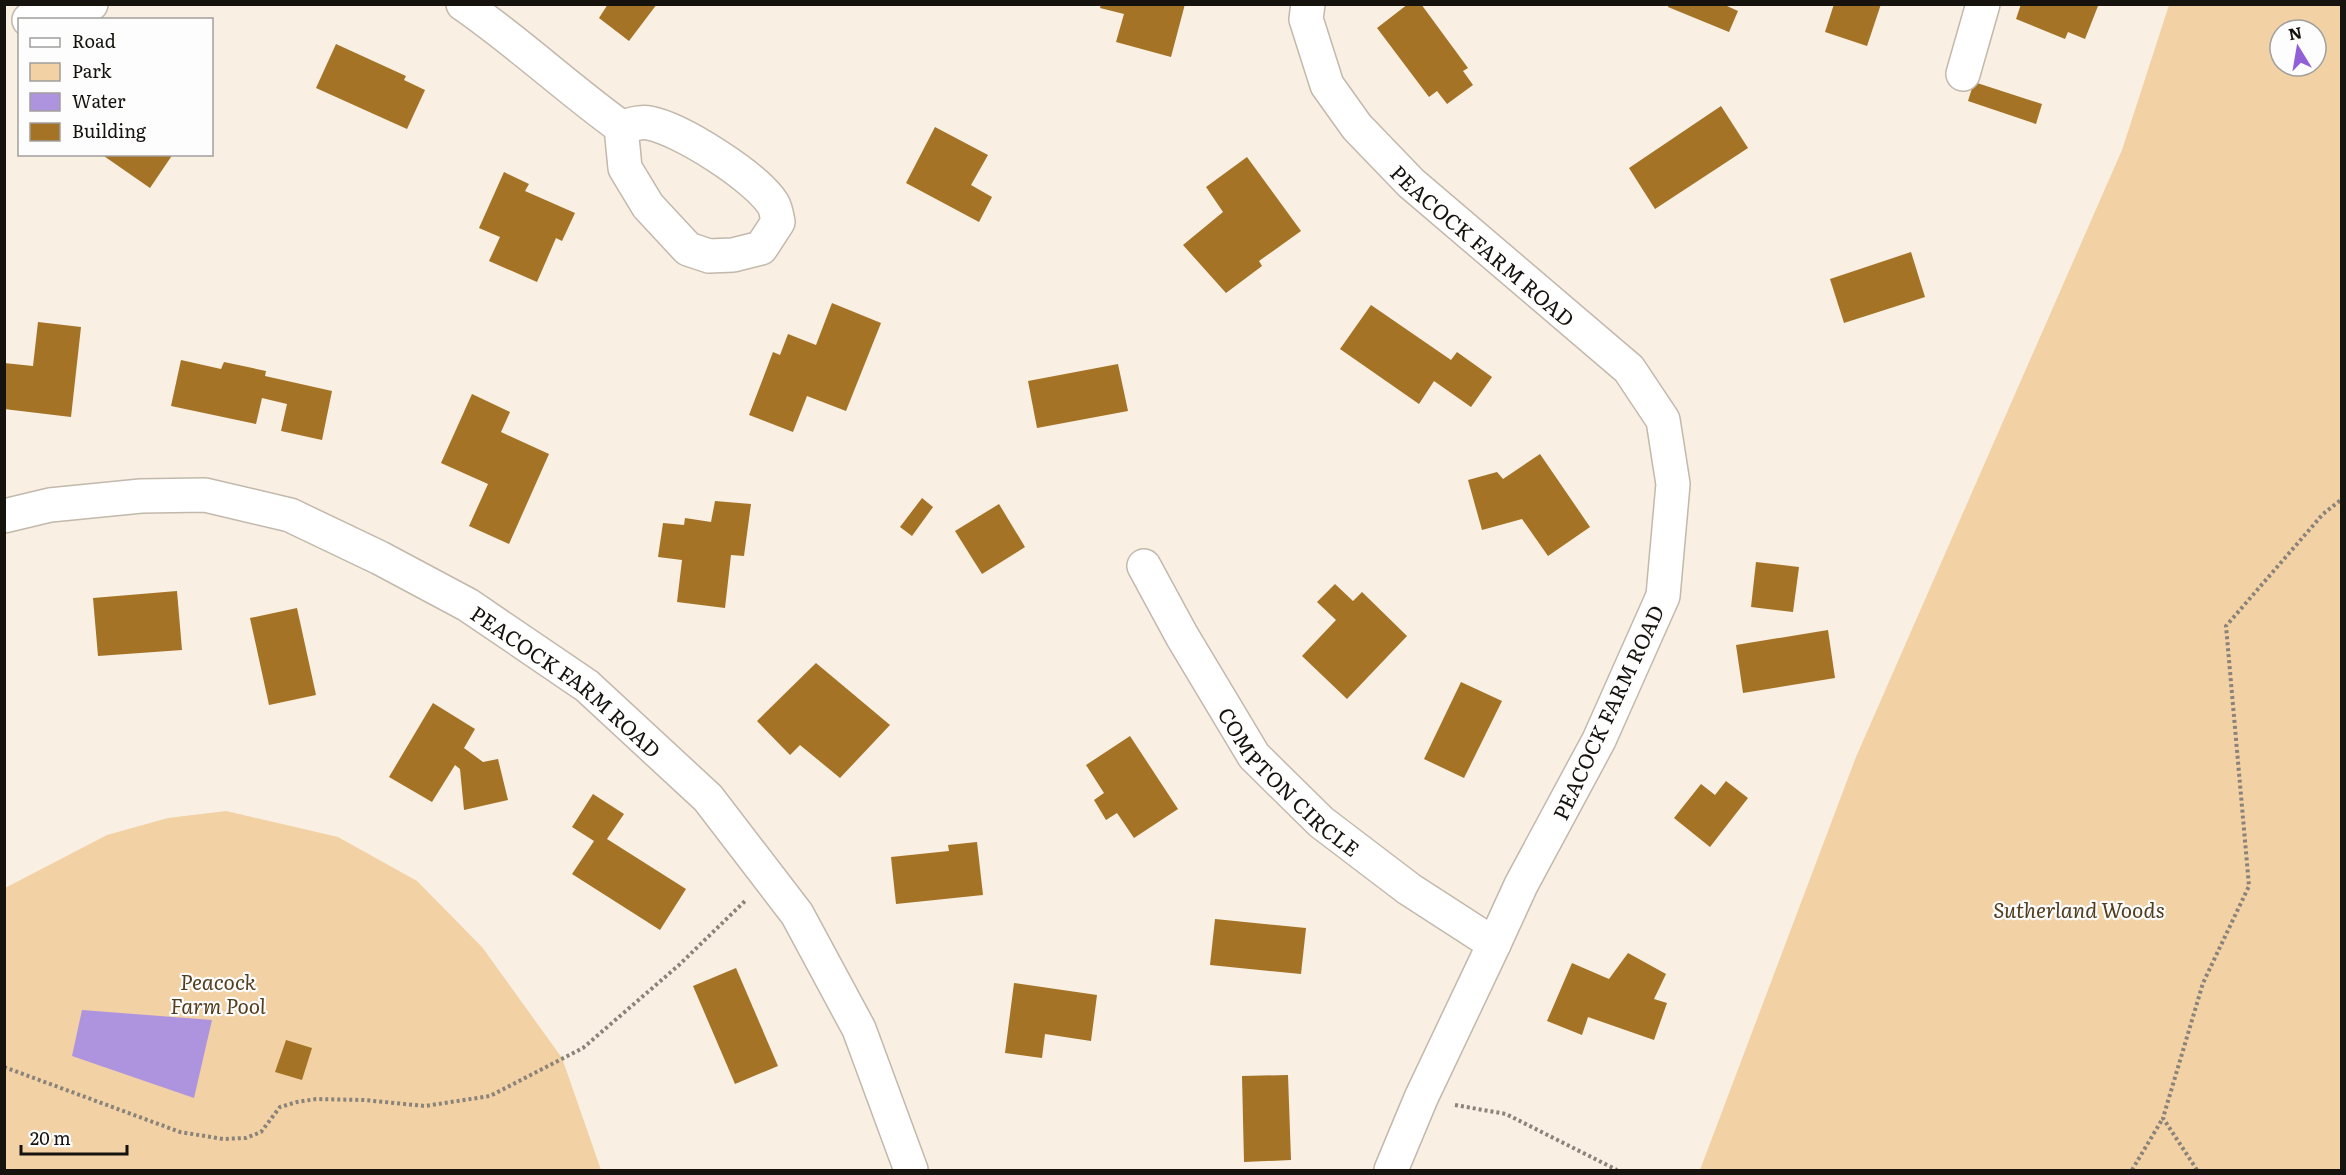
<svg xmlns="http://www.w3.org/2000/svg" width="2346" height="1175" viewBox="0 0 2346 1175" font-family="Literata,serif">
  <rect width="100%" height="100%" fill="#f9efe2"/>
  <!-- green -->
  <g fill="#f2d1a5" fill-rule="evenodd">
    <path d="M2169,5H2341V1170H1700L1856,757L2122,150ZM2280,30H2316V66H2280Z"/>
    <polygon points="226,811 338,837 417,881 482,947 562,1058 601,1170 5,1170 5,888 107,835 168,818"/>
  </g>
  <!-- water -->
  <polygon fill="#ae94de" points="82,1010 212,1020 194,1098 72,1056"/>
  <!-- building -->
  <g fill="#a47326">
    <polygon points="608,4 657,4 629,41 599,18"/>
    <polygon points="1101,4 1185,4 1171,57 1116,42 1124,14 1100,8"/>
    <polygon points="1408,4 1421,4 1468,68 1463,71 1473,85 1447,104 1437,91 1429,97 1377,28"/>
    <polygon points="1669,4 1728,4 1727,6 1738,11 1729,32 1668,7"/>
    <polygon points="1834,4 1881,4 1867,46 1825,32"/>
    <polygon points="2021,4 2095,4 2098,6 2085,39 2068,32 2065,39 2016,19"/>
    <polygon points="336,44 406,76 404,80 425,90 407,129 316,88"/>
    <polygon points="1974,82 2042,104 2036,124 1968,101"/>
    <polygon points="1721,106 1748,148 1655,209 1629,168"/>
    <polygon points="935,127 988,155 971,185 992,197 979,222 906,183"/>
    <polygon points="101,154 173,154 150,188"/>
    <polygon points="1247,157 1301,231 1259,261 1262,266 1226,293 1183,245 1223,212 1206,187"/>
    <polygon points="504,172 529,184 525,191 575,213 562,241 556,238 537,282 489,261 500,237 479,228"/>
    <polygon points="1911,252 1925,297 1844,323 1830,279"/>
    <polygon points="832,303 881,323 846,411 807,396 793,432 749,415 773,352 780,355 788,334 816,345"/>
    <polygon points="1371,305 1451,360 1457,352 1492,377 1471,407 1434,381 1419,404 1340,349"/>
    <polygon points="38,322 81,327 71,417 4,409 4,363 33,366"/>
    <polygon points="181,360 221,369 224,362 266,371 265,376 332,391 322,440 281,431 287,404 262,398 256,424 171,406"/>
    <polygon points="1118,364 1128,411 1037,428 1028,381"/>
    <polygon points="472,394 510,412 501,432 549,454 509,544 469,526 488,484 441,463"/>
    <polygon points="1540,454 1590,527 1548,556 1522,519 1482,530 1468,480 1497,472 1503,479"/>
    <polygon points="922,498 933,507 912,536 900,527"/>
    <polygon points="715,501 751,504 744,556 731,555 725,608 677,602 682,560 658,557 663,523 684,525 685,518 711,522"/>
    <polygon points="999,504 1025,547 982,574 955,531"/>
    <polygon points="1756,562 1799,567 1793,612 1751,607"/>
    <polygon points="1335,584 1353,601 1362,592 1407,636 1347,699 1302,656 1336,620 1317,602"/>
    <polygon points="177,591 182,650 98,656 93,598"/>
    <polygon points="297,608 316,695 269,705 250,618"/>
    <polygon points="1828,630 1835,678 1743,693 1736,645"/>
    <polygon points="816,663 890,725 840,778 800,745 790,755 757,721"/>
    <polygon points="1461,682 1502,701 1464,778 1424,759"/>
    <polygon points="433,703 475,729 464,748 483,762 498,759 508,800 464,810 460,769 455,765 432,802 389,777"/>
    <polygon points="1130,736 1178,809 1134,838 1117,813 1106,820 1094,800 1104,793 1086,765"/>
    <polygon points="1726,781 1748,798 1710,847 1674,818 1701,784 1715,795"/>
    <polygon points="593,794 624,814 607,839 686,889 660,930 572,874 594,841 572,827"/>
    <polygon points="977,842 983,895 896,904 891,857 949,851 948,845"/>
    <polygon points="1215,919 1306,928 1301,974 1210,965"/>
    <polygon points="1628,953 1666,974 1654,999 1667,1003 1654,1040 1588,1017 1582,1035 1547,1021 1572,963 1609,979"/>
    <polygon points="736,968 778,1066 735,1084 693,986"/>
    <polygon points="1014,983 1097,995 1091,1041 1045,1034 1042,1058 1005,1053"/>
    <polygon points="286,1040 312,1048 302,1080 275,1072"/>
    <polygon points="1288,1075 1291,1160 1244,1162 1242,1076"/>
  </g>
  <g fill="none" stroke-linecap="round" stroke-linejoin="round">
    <defs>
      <g id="street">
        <path d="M463,4C518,42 567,88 621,127C630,125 641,121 649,123C681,129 756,177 773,204C776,209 777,217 778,222L761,248L733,255L709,256L688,249L648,206L625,168L621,127"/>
        <polyline points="29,20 91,4"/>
        <polyline points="1963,74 1983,4"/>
        <path id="s1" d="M1144,566L1182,636L1254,756L1321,822L1409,889L1494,944"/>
      </g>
      <g id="secondary">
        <path id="s2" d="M1308,4L1306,19L1327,85L1357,127L1411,183L1629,369L1663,420L1673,484L1663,596L1599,740L1521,885L1494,944L1421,1098L1391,1170"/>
        <path id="s3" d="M4,516L50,505L141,496L205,495L290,515L380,558L468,605L587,686L708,798L797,914L859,1029L911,1170"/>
      </g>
    </defs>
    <!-- street casing -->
    <use href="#street" stroke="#c2b8ac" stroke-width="36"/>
    <!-- secondary casing -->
    <use href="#secondary" stroke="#c2b8ac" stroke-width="36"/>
    <!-- path -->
    <g stroke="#8a837a" stroke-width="4" stroke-dasharray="3 3" stroke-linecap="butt">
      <polyline points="4,1067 180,1132 223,1139 246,1138 261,1132 280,1107 297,1102 316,1099 364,1100 425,1106 490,1096 583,1048 679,965 745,901"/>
      <polyline points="1455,1105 1506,1114 1617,1170"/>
      <polyline points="2132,1170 2163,1118"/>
      <polyline points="2197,1170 2163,1118 2203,983 2249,886 2226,626 2323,514 2342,499"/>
    </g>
    <!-- street -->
    <use href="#street" stroke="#fff" stroke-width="33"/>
    <!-- secondary -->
    <use href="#secondary" stroke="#fff" stroke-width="33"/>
  </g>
  <g text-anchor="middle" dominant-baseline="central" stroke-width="4.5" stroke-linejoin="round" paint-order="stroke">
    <!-- street labels -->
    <g font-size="21" fill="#16120e" stroke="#fdfdfd">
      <text stroke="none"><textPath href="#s2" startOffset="309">PEACOCK FARM ROAD</textPath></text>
      <text stroke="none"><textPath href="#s3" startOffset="614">PEACOCK FARM ROAD</textPath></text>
      <text transform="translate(1607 712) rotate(-65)">PEACOCK FARM ROAD</text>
      <text stroke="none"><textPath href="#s1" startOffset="262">COMPTON CIRCLE</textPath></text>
    </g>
    <!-- park labels -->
    <g font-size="21" font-style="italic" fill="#543d1e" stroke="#fdfdfd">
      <text x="2079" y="908">Sutherland Woods</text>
      <text x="218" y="980">Peacock<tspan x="218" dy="24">Farm Pool</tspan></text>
    </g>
  </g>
  <!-- border -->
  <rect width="2346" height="1175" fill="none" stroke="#16120e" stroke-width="12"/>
  <!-- legend -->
  <rect x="18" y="18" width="195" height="138" fill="#fdfdfd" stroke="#a19f9d" stroke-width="1.5"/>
  <rect x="30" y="38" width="30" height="9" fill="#ffffff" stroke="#a19f9d" stroke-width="1.5"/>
  <text x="72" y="48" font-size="18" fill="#16120e">Road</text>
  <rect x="30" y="63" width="30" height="18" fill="#f2d1a5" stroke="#a19f9d" stroke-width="1.5"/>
  <text x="72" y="78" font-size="18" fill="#16120e">Park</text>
  <rect x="30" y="93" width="30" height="18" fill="#ae94de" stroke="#a19f9d" stroke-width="1.5"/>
  <text x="72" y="108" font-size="18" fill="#16120e">Water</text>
  <rect x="30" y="123" width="30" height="18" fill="#a47326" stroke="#a19f9d" stroke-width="1.5"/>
  <text x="72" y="138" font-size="18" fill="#16120e">Building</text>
  <!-- north arrow -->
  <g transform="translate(2298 48) rotate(349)"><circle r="28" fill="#fdfdfd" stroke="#a19f9d" stroke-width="1.5"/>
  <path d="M0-4.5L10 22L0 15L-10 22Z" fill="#915fd8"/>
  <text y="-9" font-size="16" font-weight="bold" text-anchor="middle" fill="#16120e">N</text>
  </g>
  <!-- scale -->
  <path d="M21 1145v9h106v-9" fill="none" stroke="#16120e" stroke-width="3"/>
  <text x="30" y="1145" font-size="18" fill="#16120e" stroke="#fdfdfd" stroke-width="4.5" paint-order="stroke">20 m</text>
</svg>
